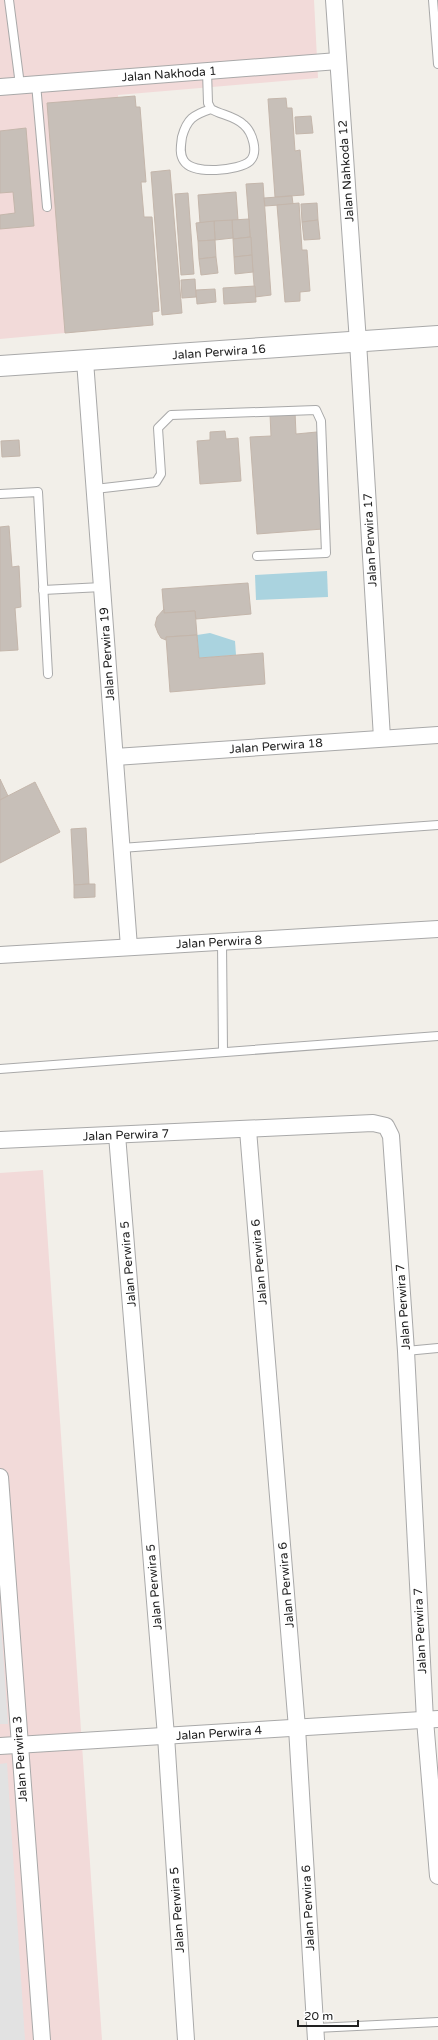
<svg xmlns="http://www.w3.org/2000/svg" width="438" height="2040" viewBox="0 0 438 2040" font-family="'Varela Round',sans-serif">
  <rect width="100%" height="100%" fill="#f2efe9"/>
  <!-- commercial -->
  <g fill="#f2dad9">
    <polygon points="0,0 314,0 318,78 118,95 130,327 0,339"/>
    <polygon points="43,1170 102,2040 0,2040 0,1173"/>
  </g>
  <!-- parking -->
  <g fill="#e2e2e2">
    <polygon points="0,1608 8,1724 0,1724"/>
    <polygon points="7,1763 25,2040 0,2040 0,1764"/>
  </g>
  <!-- water -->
  <g fill="#aad3df">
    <polygon points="327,571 328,597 256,600 255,575"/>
    <polygon points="210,633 235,641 236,655 199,658 197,635"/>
  </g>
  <!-- building -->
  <g fill="#c7bfb8" stroke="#c4b6ab">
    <polygon points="135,96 136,107 140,107 146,182 141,182 144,217 152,217 159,311 152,312 153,325 65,333 47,103"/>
    <polygon points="286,98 287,108 292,108 295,151 300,150 304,195 275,197 268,99"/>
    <polygon points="311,116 313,133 296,134 295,117"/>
    <polygon points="26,128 34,226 0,229 0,215 15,213 13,192 0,193 0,131"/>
    <polygon points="170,170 182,313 162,315 151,172"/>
    <polygon points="263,183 271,295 255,297 246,184"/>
    <polygon points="236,192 238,220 200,223 198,195"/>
    <polygon points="188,193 194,274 181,275 175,194"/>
    <polygon points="292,196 293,204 265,206 264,198"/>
    <polygon points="299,203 302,250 307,250 310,291 300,292 300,301 285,302 277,205"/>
    <polygon points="317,203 318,220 302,222 301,204"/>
    <polygon points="249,219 250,237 233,239 232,220"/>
    <polygon points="232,220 233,238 215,240 214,221"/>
    <polygon points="318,220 320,239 304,240 302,222"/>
    <polygon points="214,221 215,240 198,241 196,223"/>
    <polygon points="251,237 252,255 234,257 233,239"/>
    <polygon points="215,240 216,257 199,259 198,241"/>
    <polygon points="252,255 253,272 235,274 234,257"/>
    <polygon points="216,257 218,273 201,275 199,259"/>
    <polygon points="195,279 196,297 182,298 181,280"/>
    <polygon points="255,286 256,302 224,304 223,288"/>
    <polygon points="215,289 216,302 197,304 196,290"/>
    <polygon points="295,412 296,434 317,432 323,529 257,534 250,437 271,436 270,414"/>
    <polygon points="225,431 226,439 238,438 241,481 200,484 197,441 210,440 210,432"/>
    <polygon points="19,440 20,456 2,457 1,441"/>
    <polygon points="9,526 12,567 19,566 21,607 15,608 18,650 0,651 0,527"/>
    <polygon points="248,583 251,614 196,619 195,611 164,613 162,589"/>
    <polygon points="164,609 164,613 195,611 197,635 166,637 166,640 161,638 158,633 155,625 157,617"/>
    <polygon points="197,635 199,658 263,653 265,684 170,692 166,637"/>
    <polygon points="0,779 8,796 0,800"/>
    <polygon points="35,782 60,832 0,863 0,800"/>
    <polygon points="86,828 89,884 74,885 71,829"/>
    <polygon points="89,884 95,884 95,897 74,898 74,885"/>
  </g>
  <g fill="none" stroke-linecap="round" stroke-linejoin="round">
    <defs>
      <g id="service">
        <polyline points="9,0 20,85"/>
        <polyline points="433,0 438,64"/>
        <path d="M207,71L208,103L211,109C221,115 235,116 244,125C252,132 259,152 250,161C239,171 193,175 184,161C179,154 181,145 182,137C187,119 193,115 211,109"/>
        <polyline points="36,84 47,207"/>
        <polyline points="95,489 156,482 161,474 158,428 171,415 316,410 321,421 326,553 257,556"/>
        <polyline points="0,494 38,492 48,674"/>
        <polyline points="43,590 102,587"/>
        <polyline points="121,848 438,825"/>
        <polyline points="222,942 223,1052"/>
        <polyline points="0,1069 438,1036"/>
        <polyline points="406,1351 438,1348"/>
        <polyline points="316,2028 438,2022"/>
      </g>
      <g id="minor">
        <polyline points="334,0 358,342 382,738"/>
        <polyline points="0,87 338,61"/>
        <polyline points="85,361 129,947"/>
        <polyline points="115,757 438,735"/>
        <polyline points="0,955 438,929"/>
        <polyline points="248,1130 297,1728 316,2040"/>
        <polyline points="117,1135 166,1736 186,2040"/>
        <polyline points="0,1140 373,1123 386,1126 391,1136 406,1351 425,1720 438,1876"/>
        <polyline points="0,1477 42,2040"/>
        <polyline points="0,1746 438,1719"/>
      </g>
      <polyline id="tertiary" points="0,366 438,336"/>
    </defs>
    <!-- service casing -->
    <use href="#service" stroke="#a9a9a9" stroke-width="10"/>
    <!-- minor casing -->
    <use href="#minor" stroke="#a9a9a9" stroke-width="18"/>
    <!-- tertiary casing -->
    <use href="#tertiary" stroke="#a9a9a9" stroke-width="22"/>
    <!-- service -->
    <use href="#service" stroke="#fff" stroke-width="8"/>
    <!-- minor -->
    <use href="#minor" stroke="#fff" stroke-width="16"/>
    <!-- tertiary -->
    <use href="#tertiary" stroke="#fff" stroke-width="20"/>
  </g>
  <g text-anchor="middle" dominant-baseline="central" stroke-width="4" stroke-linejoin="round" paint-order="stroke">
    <!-- street labels -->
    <g font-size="12" fill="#222" stroke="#fff">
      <text transform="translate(169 74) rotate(-4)">Jalan Nakhoda 1</text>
      <text transform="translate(346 171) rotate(-94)">Jalan Nahkoda 12</text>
      <text transform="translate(219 352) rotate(-4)">Jalan Perwira 16</text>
      <text transform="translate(370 540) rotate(-93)">Jalan Perwira 17</text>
      <text transform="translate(107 654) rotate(-94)">Jalan Perwira 19</text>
      <text transform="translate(276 746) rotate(-4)">Jalan Perwira 18</text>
      <text transform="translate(219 942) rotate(-3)">Jalan Perwira 8</text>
      <text transform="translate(126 1135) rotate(-2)">Jalan Perwira 7</text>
      <text transform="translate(259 1262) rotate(-95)">Jalan Perwira 6</text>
      <text transform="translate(128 1264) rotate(-95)">Jalan Perwira 5</text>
      <text transform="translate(403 1307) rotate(-94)">Jalan Perwira 7</text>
      <text transform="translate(286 1585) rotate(-95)">Jalan Perwira 6</text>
      <text transform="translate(154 1587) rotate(-95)">Jalan Perwira 5</text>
      <text transform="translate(420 1631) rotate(-93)">Jalan Perwira 7</text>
      <text transform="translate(219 1733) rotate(-4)">Jalan Perwira 4</text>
      <text transform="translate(20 1759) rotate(-94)">Jalan Perwira 3</text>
      <text transform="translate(308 1908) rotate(-93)">Jalan Perwira 6</text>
      <text transform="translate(177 1910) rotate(-94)">Jalan Perwira 5</text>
    </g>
  </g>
  <!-- scale -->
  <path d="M298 2020v6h60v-6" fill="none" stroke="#222222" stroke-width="2"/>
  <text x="304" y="2020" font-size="12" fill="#222222" stroke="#ffffff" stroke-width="3" paint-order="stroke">20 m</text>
</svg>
